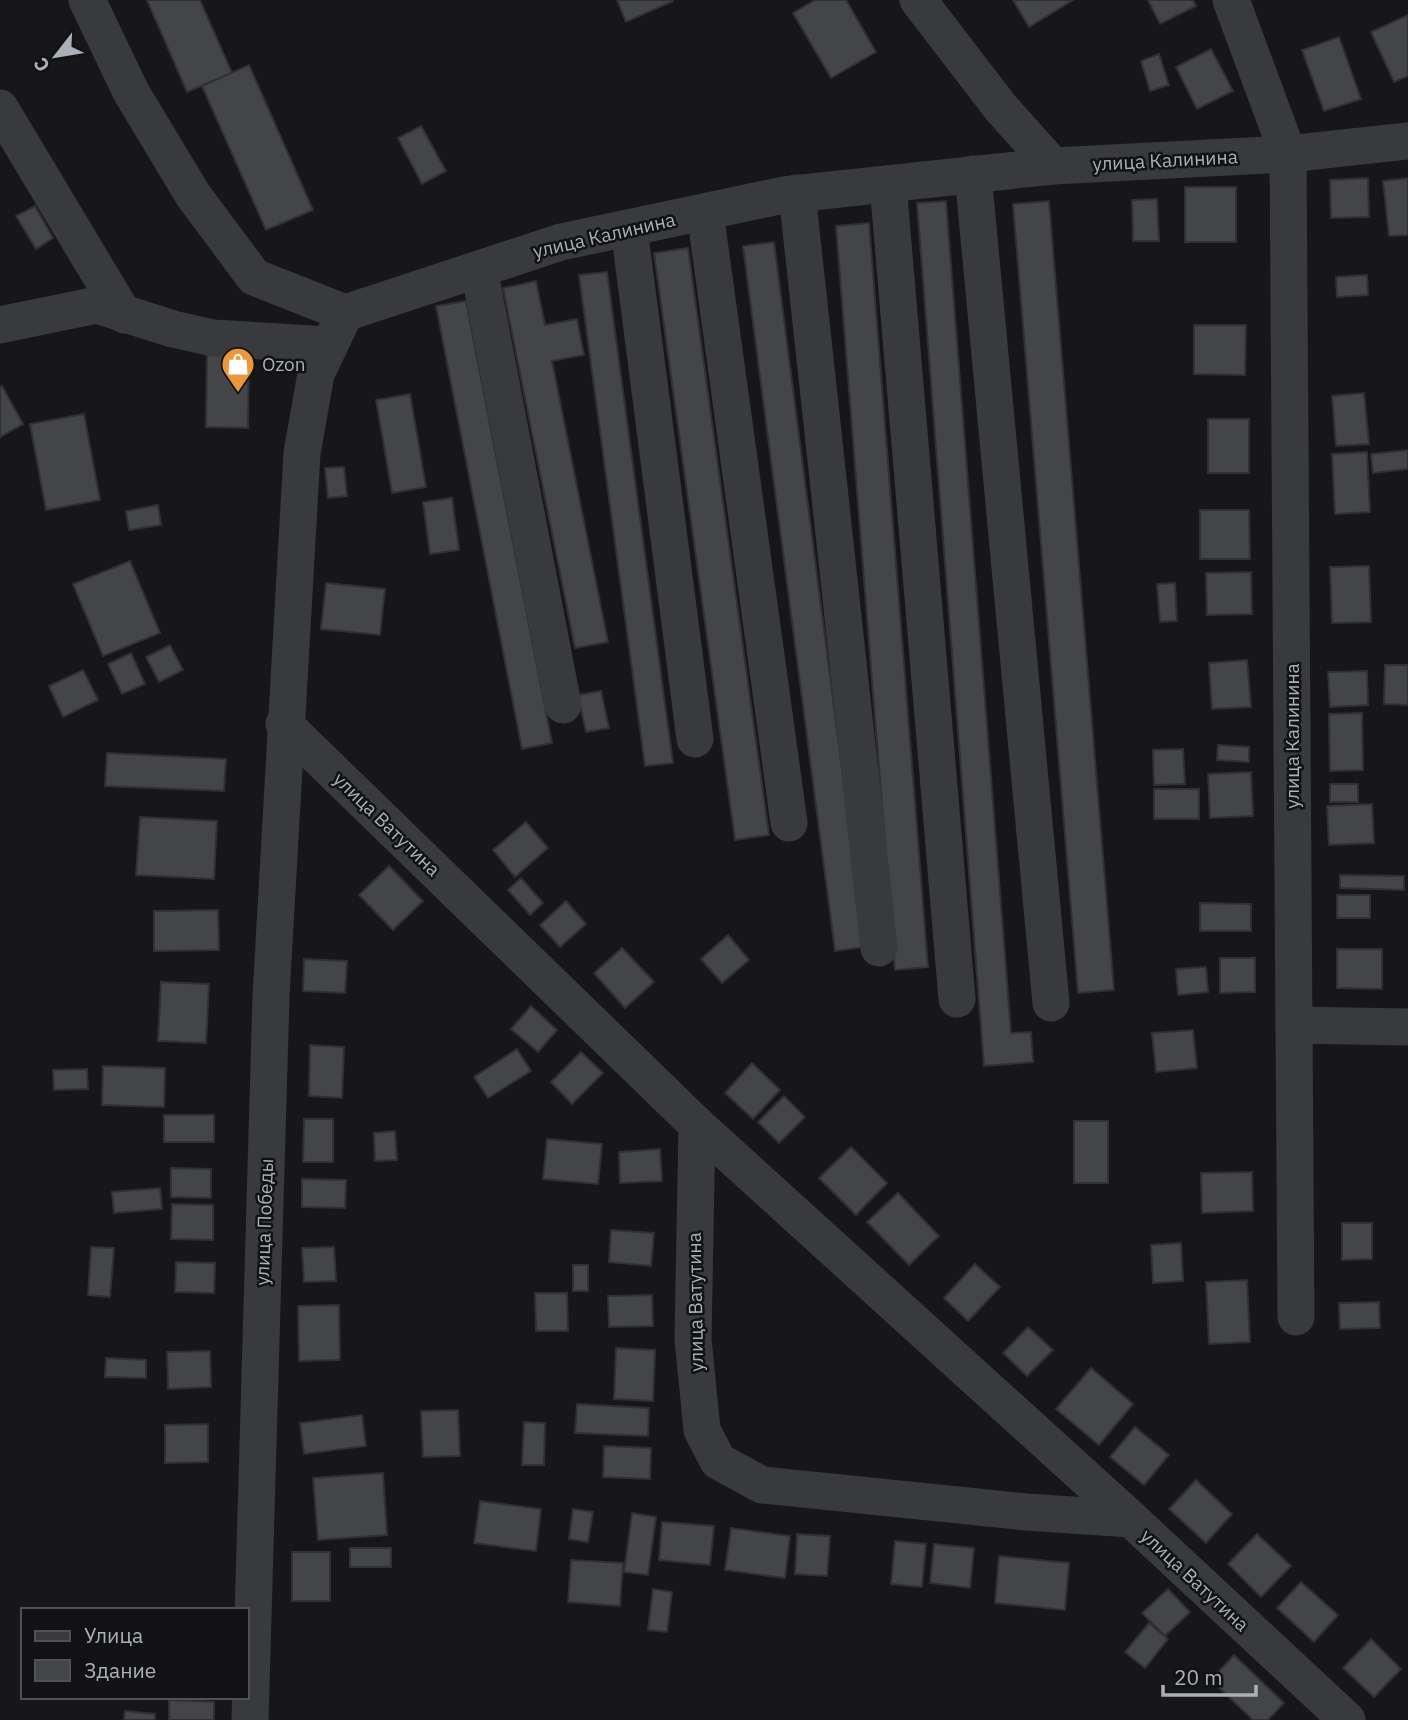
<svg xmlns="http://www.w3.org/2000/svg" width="1408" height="1720" viewBox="0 0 1408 1720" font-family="'IBM Plex Sans',sans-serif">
  <rect width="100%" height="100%" fill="#171719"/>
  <!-- building -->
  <g fill="#444549" stroke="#313135" stroke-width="2">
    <polygon points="147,0 200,0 232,73 187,92"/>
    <polygon points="617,0 673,0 673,1 626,22"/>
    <polygon points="815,0 846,0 876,52 831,78 793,13"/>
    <polygon points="1013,0 1073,0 1029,27"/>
    <polygon points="1148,0 1193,0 1196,6 1160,24"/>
    <polygon points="1408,15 1408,76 1394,82 1371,32"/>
    <polygon points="1339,37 1361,99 1324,111 1302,50"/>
    <polygon points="1211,49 1233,91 1197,109 1176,67"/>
    <polygon points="1159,54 1169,85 1150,91 1141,61"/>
    <polygon points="249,65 313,210 266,230 202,86"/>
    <polygon points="421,126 446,171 422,184 398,138"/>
    <polygon points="1368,178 1369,217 1331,218 1330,180"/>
    <polygon points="1408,178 1408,235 1389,236 1383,181"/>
    <rect x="1185" y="187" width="51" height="55"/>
    <polygon points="1157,199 1159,241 1133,241 1132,200"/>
    <polygon points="946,201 1011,1033 1031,1032 1033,1062 984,1066 917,203"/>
    <polygon points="1049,201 1114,990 1078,993 1013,204"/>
    <polygon points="35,206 53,238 36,249 16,216"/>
    <polygon points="869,223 928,967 895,970 836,226"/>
    <polygon points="774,242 865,947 835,951 743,246"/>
    <polygon points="688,248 769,835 735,840 654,253"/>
    <polygon points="607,272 673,763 645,766 579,275"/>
    <polygon points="1367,275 1368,295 1337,297 1336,277"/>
    <polygon points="536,281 545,325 577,319 584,355 552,361 608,642 575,648 503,288"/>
    <polygon points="466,301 552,743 522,749 436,306"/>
    <polygon points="1194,325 1246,325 1245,375 1194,374"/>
    <polygon points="207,349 249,349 248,428 206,427"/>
    <polygon points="2,386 23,424 0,437 0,387"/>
    <polygon points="1364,393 1369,444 1336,446 1332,396"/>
    <polygon points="410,394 426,487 392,493 376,400"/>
    <polygon points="84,414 100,500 46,510 30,424"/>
    <rect x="1208" y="419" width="41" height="54"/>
    <polygon points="1408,450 1408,469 1373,473 1371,454"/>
    <polygon points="1367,452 1370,512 1335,514 1332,454"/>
    <polygon points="344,467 347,496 328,498 325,468"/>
    <polygon points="452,498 459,550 430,554 423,502"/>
    <polygon points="158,505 161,525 129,530 126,511"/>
    <polygon points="1200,510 1249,510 1250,559 1200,559"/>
    <polygon points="130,561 160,633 103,656 73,584"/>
    <polygon points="1369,566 1371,622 1332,623 1330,567"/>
    <polygon points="1251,572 1252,614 1207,615 1206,573"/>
    <polygon points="326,583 385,589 380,635 321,629"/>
    <polygon points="1175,583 1177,621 1160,622 1157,584"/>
    <polygon points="170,645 183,670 159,682 146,657"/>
    <polygon points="131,653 145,684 122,694 108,664"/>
    <polygon points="1247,660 1251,707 1212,709 1209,663"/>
    <polygon points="1385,665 1408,665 1408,705 1384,704"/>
    <polygon points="83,670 98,700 63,717 49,686"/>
    <polygon points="1367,671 1368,705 1330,707 1328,672"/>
    <polygon points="601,691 609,728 586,732 578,695"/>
    <polygon points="1362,713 1363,770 1330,771 1329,714"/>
    <polygon points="1218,745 1249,747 1249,762 1217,760"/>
    <polygon points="1183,749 1185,784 1154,785 1153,750"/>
    <polygon points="107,753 226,759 224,791 105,786"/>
    <polygon points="1251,772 1253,816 1210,818 1208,774"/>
    <rect x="1330" y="784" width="28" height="18"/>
    <rect x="1154" y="789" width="45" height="30"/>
    <polygon points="1372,804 1374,843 1329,845 1327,806"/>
    <polygon points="140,817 217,821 214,879 136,875"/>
    <polygon points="526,822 548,848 515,877 493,850"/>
    <polygon points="389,866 423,901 393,930 359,895"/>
    <polygon points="1340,875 1404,876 1404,890 1340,888"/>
    <polygon points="521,878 543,903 530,915 508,890"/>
    <rect x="1337" y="895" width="33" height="23"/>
    <polygon points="566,901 586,924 560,947 540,925"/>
    <polygon points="1200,903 1251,904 1251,931 1200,931"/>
    <polygon points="218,910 219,950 154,951 154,911"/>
    <polygon points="728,935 749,960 722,983 701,959"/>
    <polygon points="622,948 654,982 625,1008 594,973"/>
    <polygon points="1337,949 1382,949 1382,989 1337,988"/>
    <polygon points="1220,958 1255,958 1255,992 1220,993"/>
    <polygon points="304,959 347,961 345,993 303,991"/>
    <polygon points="1206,967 1208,992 1178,995 1176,969"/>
    <polygon points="161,982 209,984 206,1043 158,1041"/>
    <polygon points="531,1006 557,1030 538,1052 511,1029"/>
    <polygon points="1193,1030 1197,1068 1156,1072 1152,1033"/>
    <polygon points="310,1045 344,1047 342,1098 309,1096"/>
    <polygon points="517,1049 531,1071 488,1098 474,1077"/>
    <polygon points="581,1052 603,1073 572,1104 551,1082"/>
    <polygon points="752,1063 780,1090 753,1119 725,1093"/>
    <polygon points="103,1066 165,1068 164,1107 102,1105"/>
    <polygon points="87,1069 88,1089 54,1090 53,1070"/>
    <polygon points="784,1096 805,1117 779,1143 758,1122"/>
    <rect x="164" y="1115" width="50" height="27"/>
    <polygon points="304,1119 333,1119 333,1162 303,1162"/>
    <rect x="1074" y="1121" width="34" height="62"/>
    <polygon points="395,1131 397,1160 375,1161 374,1133"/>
    <polygon points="547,1139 602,1144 598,1184 543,1179"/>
    <polygon points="851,1147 887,1183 856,1215 819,1178"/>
    <polygon points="660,1149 662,1181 620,1183 619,1152"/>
    <polygon points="171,1168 211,1169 211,1198 171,1197"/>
    <polygon points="1252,1172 1253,1211 1202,1213 1201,1173"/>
    <polygon points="302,1179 346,1180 345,1208 302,1207"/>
    <polygon points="160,1188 162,1209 114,1213 112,1192"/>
    <polygon points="898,1193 939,1236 909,1265 867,1222"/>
    <polygon points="172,1204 213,1205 213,1240 171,1239"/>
    <polygon points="1342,1223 1372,1223 1372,1259 1342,1260"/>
    <polygon points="611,1230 654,1233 651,1266 609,1262"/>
    <polygon points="1181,1243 1183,1281 1153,1283 1151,1245"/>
    <polygon points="91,1247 114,1248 110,1297 88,1295"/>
    <polygon points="334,1247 336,1281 304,1282 302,1248"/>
    <polygon points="176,1262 215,1263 214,1293 175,1292"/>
    <polygon points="975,1264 1000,1287 968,1321 944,1298"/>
    <rect x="573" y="1265" width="15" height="26"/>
    <polygon points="1247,1280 1250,1342 1209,1344 1206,1282"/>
    <polygon points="535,1293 567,1293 568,1331 536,1331"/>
    <polygon points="652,1295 653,1326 609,1327 608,1296"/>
    <polygon points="1379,1302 1380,1328 1340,1329 1339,1303"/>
    <polygon points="339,1305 340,1360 299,1361 298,1306"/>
    <polygon points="1028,1327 1053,1350 1027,1376 1003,1353"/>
    <polygon points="616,1348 655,1350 653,1401 614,1399"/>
    <polygon points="210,1351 211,1387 168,1389 167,1352"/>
    <polygon points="106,1358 146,1360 146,1378 105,1377"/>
    <polygon points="1091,1368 1133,1404 1099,1445 1056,1409"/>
    <polygon points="577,1404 649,1408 648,1436 575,1433"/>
    <polygon points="458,1410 460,1456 423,1457 421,1411"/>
    <polygon points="362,1415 366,1446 304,1454 300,1423"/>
    <polygon points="524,1422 545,1423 544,1465 522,1465"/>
    <polygon points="208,1424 208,1462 165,1463 165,1425"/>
    <polygon points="1135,1427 1169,1455 1144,1485 1110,1457"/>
    <polygon points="604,1446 651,1448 650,1479 603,1477"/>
    <polygon points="383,1473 387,1535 318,1540 313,1478"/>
    <polygon points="1196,1480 1232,1514 1206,1543 1169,1509"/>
    <polygon points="480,1501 541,1509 536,1551 474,1543"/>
    <polygon points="573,1509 593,1512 588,1542 569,1539"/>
    <polygon points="632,1513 656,1517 648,1575 624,1572"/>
    <polygon points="662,1522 714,1526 710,1565 659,1560"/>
    <polygon points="731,1528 790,1536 785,1578 725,1570"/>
    <polygon points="797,1534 830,1536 827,1576 795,1574"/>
    <polygon points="1257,1534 1291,1566 1261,1597 1228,1564"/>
    <polygon points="895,1541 926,1544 922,1587 891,1584"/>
    <polygon points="934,1544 974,1548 970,1588 930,1583"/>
    <rect x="350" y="1548" width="41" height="19"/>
    <rect x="292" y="1552" width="38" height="49"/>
    <polygon points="999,1556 1069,1563 1065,1610 995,1603"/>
    <polygon points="571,1560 623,1563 620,1606 568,1602"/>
    <polygon points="1301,1582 1338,1615 1314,1642 1277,1608"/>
    <polygon points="653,1589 672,1592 667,1632 648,1630"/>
    <polygon points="1168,1589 1190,1612 1165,1636 1142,1613"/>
    <polygon points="1149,1623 1168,1639 1145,1668 1125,1652"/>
    <polygon points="1371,1639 1401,1669 1374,1697 1343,1668"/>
    <polygon points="1234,1655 1284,1703 1268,1720 1253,1720 1211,1680"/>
    <polygon points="169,1700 214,1702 214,1720 169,1720"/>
    <polygon points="125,1711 155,1714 155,1720 124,1720"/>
  </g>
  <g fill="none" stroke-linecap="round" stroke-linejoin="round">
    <!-- minor -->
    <g stroke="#383a3e" stroke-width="37">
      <polyline points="87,0 131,92 193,195 254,277 345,313"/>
      <polyline points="918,0 1001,108 1053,166"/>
      <polyline points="1231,0 1288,154 1296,1317"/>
      <polyline points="0,108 124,315"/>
      <polyline points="973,174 1051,1003"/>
      <polyline points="888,184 957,999"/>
      <polyline points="797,193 879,948"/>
      <polyline points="705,212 789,823"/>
      <polyline points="629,228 695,739"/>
      <polyline points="479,269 563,705"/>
      <polyline points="0,325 97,305 173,329 213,338 329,345"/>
      <polyline points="284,724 697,1125 693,1339 702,1430 718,1461 762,1485 1027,1512 1131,1519 1347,1720"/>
      <polyline points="1294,1025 1408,1027"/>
      <polyline points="697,1125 1131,1519"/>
      <polyline points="250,1720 271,996 302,453 316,374 345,313 561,242 784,195 1053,166 1288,154 1408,141"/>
    </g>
  </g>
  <!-- icons -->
  <defs>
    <symbol id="shop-pin" viewBox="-11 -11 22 30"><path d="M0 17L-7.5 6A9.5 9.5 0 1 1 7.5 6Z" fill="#ea973d" stroke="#121214"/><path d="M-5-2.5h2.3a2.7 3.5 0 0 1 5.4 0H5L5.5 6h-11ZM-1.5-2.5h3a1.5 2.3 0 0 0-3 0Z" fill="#fff"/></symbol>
  </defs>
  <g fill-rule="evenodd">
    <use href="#shop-pin" x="219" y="345" width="38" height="52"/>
  </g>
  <g text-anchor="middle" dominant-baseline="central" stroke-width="5" stroke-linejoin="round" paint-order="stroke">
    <!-- street labels -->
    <g font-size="19" fill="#aab0b8" stroke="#121214">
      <text transform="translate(1165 160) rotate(-3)">улица Калинина</text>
      <text transform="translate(604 235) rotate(-13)">улица Калинина</text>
      <text transform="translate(1292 736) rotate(-90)">улица Калинина</text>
      <text transform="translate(387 824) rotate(44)">улица Ватутина</text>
      <text transform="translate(264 1222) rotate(-88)">улица Победы</text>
      <text transform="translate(695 1302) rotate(-91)">улица Ватутина</text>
      <text transform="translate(1195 1580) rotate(43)">улица Ватутина</text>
    </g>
    <!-- poi labels -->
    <g font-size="19" fill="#aab0b8" stroke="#121214" text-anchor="start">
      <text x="262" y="364">Ozon</text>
    </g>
  </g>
  <!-- legend -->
  <rect x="21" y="1608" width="228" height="91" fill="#121214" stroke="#4f5156" stroke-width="2"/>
  <rect x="35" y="1631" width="35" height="10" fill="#383a3e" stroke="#4f5156" stroke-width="2"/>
  <text x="84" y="1643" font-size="21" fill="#aab0b8">Улица</text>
  <rect x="35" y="1660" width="35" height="21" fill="#444549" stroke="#4f5156" stroke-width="2"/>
  <text x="84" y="1678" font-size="21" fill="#aab0b8">Здание</text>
  <!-- north arrow -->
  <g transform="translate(56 56) rotate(239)" stroke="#121214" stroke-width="5" paint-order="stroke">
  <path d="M0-5L12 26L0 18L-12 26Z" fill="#aab0b8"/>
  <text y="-10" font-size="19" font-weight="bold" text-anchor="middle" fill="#aab0b8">С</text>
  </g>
  <!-- scale -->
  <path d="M1163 1685v10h93v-10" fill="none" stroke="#aab0b8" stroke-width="3.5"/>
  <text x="1174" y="1685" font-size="21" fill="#aab0b8" stroke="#121214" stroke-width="5" paint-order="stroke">20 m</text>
</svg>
